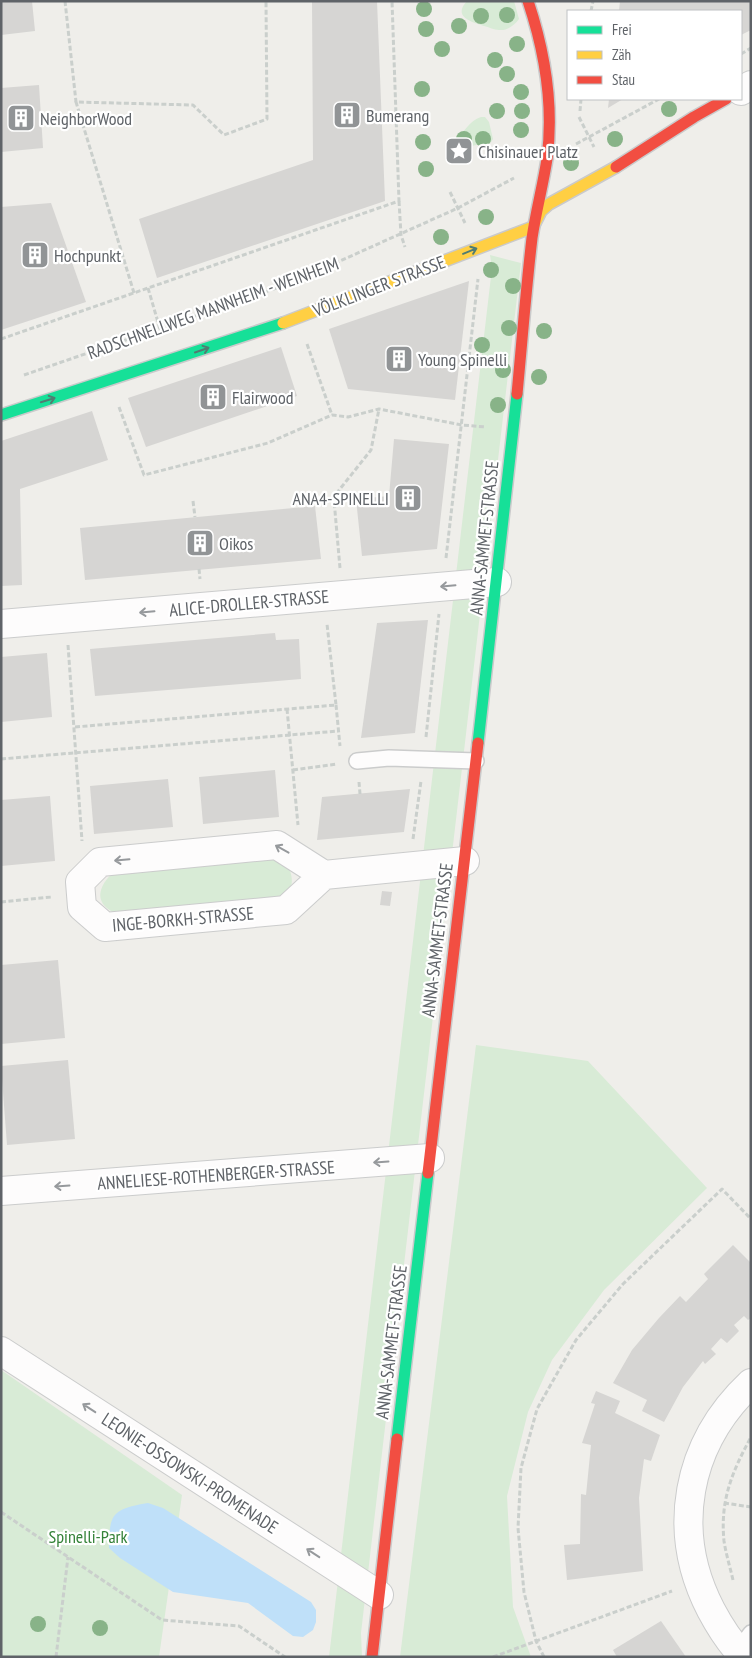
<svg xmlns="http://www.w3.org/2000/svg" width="752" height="1658" viewBox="0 0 752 1658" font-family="'PT Sans Narrow',sans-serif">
  <rect width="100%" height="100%" fill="#efeeea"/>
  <!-- green -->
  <g fill="#d8ebd6">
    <path d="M467,1H514L519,19C515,25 507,31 499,30C494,30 489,27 484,26C472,22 452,17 467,1Z"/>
    <path d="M481,117H485L489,122L493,139L491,142L457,149L454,144L455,142C463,133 469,121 481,117Z"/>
    <polygon points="490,255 521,263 361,1633 362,1657 329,1657 492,268"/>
    <path d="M271,857L289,867C294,883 293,887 282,899L120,915C93,906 96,887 115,871Z"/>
    <polygon points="476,1045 588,1061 707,1188 604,1290 552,1360 528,1412 507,1496 513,1607 531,1657 400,1657"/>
    <polygon points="1,1370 182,1495 159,1657 1,1657"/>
  </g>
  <!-- water -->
  <path fill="#bfe0f9" d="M148,1503L163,1508L311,1602L316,1610V1622L313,1630L303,1637L293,1636L248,1603L173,1592L120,1558L109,1548C109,1513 113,1509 148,1503Z"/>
  <!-- building -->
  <g fill="#d6d5d3">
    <polygon points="1,1 32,1 35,31 1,35"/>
    <polygon points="312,1 377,1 385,201 157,278 139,219 313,160"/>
    <polygon points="620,1 751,1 751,30 741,35 741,11 619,11"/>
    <polygon points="39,85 43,148 1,152 1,88"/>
    <polygon points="609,99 623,99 608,108"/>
    <polygon points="51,203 86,302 1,330 1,207"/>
    <polygon points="469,281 455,400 348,389 329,329"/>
    <polygon points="281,347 297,396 146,447 128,398"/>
    <polygon points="92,411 108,460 20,489 22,585 1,586 1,441"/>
    <polygon points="394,439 449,444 437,549 362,556 356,499 389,496"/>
    <polygon points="315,506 321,559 85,580 80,528"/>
    <polygon points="428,620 415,733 361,738 377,623"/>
    <polygon points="275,633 276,640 299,639 301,679 95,696 90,649"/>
    <polygon points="47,653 52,717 1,722 1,657"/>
    <polygon points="275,770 279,817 203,824 199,777"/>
    <polygon points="168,779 173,827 94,834 90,786"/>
    <polygon points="410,789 404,832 317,840 322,797"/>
    <polygon points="50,796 55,861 1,866 1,800"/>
    <polygon points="382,891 392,892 390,906 380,905"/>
    <polygon points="58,960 65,1038 1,1044 1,965"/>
    <polygon points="68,1060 75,1139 7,1145 1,1066"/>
    <polygon points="733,1245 751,1263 751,1318 748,1320 744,1316 734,1325 739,1331 727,1343 721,1338 711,1349 716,1354 705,1364 703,1361 683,1387 664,1422 642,1411 647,1400 613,1383 632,1350 659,1318 680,1296 686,1302 708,1279 704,1274"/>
    <polygon points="596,1391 620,1401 615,1413 660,1435 651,1461 644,1459 639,1498 643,1571 567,1580 564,1545 580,1544 581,1494 586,1495 591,1445 582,1443 595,1404 591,1403"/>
    <polygon points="661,1621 686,1657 617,1657 613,1650"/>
  </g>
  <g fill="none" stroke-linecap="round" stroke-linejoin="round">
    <defs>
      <g id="lane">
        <polyline points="357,761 389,758 476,761"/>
        <polyline points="737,1651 751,1633"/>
      </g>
      <g id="street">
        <polyline points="741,91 751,85"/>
        <polyline points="1,624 497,582"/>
        <polyline points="324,875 277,845 100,862 80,882 82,907 105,927 286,910 324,875 465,861"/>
        <polyline points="1,1191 430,1158"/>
        <polyline points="1,1351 379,1595"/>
        <path d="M744,1657C730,1643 720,1627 711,1610C670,1531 686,1444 751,1383"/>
      </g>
      <g id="fast">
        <polyline points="1,415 283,323"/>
        <polyline points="478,743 517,394"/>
        <polyline points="397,1439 428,1173"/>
      </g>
      <polyline id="slow" points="283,323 533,227 541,211 549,204 616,167"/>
      <g id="jam">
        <polyline points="616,167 694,117 726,99"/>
        <path d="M517,394C522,342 526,289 532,238C536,211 543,185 547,159C554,105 545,52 528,1"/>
        <polyline points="428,1173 478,743"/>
        <polyline points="372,1657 397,1439"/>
      </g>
    </defs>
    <!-- lane casing -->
    <use href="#lane" stroke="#cbcccc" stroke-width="18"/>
    <!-- street casing -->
    <use href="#street" stroke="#cbcccc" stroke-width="30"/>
    <!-- fast casing -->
    <use href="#fast" stroke="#cacacb" stroke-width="14"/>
    <!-- slow casing -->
    <use href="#slow" stroke="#cacacb" stroke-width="14"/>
    <!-- jam casing -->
    <use href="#jam" stroke="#cacacb" stroke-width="14"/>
    <!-- path -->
    <g stroke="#cacfcc" stroke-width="3" stroke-dasharray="5 2.5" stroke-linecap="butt">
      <polyline points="65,1 76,102"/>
      <polyline points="591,11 593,1"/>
      <polyline points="741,54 751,48"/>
      <polyline points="580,111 581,99"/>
      <polyline points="579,117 594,147"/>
      <polyline points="576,144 659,99"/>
      <polyline points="450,192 465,223"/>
      <polyline points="399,201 401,235 405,247"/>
      <polyline points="148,288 160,329"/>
      <polyline points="134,293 76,102 193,105 224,135 267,119 266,1"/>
      <polyline points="1,339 399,201 392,1"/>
      <polyline points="307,344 332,415"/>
      <polyline points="24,375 291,283 458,208 514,178"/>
      <polyline points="119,407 144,475 268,443 332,415 348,417 379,409 462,425 486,427"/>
      <polyline points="193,501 195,517"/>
      <polyline points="446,558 478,279"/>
      <polyline points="340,568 334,500 336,494 371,450 379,409"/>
      <polyline points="199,569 200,579"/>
      <polyline points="68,645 82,841"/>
      <polyline points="336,705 340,746"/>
      <polyline points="287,709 298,825"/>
      <polyline points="75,727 336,705 327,624"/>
      <polyline points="426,737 439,614"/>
      <polyline points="1,759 338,731"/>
      <polyline points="293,770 337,764"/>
      <polyline points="359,782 360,794"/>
      <polyline points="413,839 421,781"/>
      <polyline points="1,902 52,897"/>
      <polyline points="724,1503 751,1507"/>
      <polyline points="1,1512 162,1620 239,1626 285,1657"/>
      <path d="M733,1580C730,1567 726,1554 724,1541C720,1500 732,1472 751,1437"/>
      <polyline points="56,1657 68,1557"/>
      <polyline points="493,1657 672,1591"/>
      <polyline points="544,1657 536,1641 524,1592 518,1528 521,1468 537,1409 576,1340 623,1284 722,1189 751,1219"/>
    </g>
    <!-- lane -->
    <use href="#lane" stroke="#fdfcfc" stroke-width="15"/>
    <!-- street -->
    <use href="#street" stroke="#fdfcfc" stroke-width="28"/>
    <!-- fast -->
    <use href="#fast" stroke="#16e098" stroke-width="11"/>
    <!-- slow -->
    <use href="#slow" stroke="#ffcf43" stroke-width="11"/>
    <!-- jam -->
    <use href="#jam" stroke="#f24e42" stroke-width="11"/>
  </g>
  <!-- trees -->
  <g fill="#88b388">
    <circle cx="424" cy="9" r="8"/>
    <circle cx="507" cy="15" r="8"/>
    <circle cx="481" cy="16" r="8"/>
    <circle cx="459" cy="26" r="8"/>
    <circle cx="426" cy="29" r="8"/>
    <circle cx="517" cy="44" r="8"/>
    <circle cx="442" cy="49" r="8"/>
    <circle cx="495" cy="60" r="8"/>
    <circle cx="507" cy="74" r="8"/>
    <circle cx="422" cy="89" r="8"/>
    <circle cx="521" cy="92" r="8"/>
    <circle cx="669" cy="109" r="8"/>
    <circle cx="497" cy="111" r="8"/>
    <circle cx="522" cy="111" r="8"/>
    <circle cx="521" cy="130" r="8"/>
    <circle cx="464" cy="139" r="8"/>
    <circle cx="483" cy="139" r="8"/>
    <circle cx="615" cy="139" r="8"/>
    <circle cx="423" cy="142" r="8"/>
    <circle cx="571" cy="163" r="8"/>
    <circle cx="426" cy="169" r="8"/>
    <circle cx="486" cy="217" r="8"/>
    <circle cx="441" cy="237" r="8"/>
    <circle cx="491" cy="270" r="8"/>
    <circle cx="513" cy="286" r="8"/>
    <circle cx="509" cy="328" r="8"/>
    <circle cx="544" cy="331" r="8"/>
    <circle cx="482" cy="345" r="8"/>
    <circle cx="503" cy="370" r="8"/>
    <circle cx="539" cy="377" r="8"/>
    <circle cx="498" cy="405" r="8"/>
    <circle cx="38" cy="1624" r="8"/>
    <circle cx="100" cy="1628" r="8"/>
  </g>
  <!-- one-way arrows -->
  <defs><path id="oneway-shaft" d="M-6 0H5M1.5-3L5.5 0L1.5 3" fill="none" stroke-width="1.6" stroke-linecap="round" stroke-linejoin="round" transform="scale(1.25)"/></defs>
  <g stroke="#507c72">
    <use href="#oneway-shaft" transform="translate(470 251) rotate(-22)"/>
    <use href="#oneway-shaft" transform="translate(202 350) rotate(-19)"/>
    <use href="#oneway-shaft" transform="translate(48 400) rotate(-17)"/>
  </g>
  <g stroke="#96999c">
    <use href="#oneway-shaft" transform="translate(448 586) rotate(175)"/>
    <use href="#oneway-shaft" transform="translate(147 612) rotate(175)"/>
    <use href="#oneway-shaft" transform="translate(282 849) rotate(-151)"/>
    <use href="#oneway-shaft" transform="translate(122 860) rotate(175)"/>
    <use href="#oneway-shaft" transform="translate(381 1162) rotate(176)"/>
    <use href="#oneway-shaft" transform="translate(62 1186) rotate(176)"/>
    <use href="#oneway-shaft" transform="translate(89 1408) rotate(-147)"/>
    <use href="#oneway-shaft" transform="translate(313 1553) rotate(-147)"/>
  </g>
  <!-- icons -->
  <defs>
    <symbol id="building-square" viewBox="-11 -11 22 22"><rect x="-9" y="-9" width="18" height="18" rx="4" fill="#919496" stroke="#fff"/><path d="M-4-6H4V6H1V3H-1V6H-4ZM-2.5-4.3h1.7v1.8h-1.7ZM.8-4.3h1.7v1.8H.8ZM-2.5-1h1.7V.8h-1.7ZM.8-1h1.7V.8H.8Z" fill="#fff"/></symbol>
    <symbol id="sight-square" viewBox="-11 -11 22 22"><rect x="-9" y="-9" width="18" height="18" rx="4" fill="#919496" stroke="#fff"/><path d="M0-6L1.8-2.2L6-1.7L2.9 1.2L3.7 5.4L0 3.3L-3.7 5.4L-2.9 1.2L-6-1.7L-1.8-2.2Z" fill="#fff"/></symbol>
  </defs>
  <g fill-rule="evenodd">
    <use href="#building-square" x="331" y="99" width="32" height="32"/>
    <use href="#building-square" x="5" y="102" width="32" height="32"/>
    <use href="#sight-square" x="443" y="135" width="32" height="32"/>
    <use href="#building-square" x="19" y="239" width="32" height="32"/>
    <use href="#building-square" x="383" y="343" width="32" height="32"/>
    <use href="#building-square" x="197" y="381" width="32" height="32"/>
    <use href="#building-square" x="392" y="482" width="32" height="32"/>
    <use href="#building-square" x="184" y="527" width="32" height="32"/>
  </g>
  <g text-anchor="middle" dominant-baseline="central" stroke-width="4.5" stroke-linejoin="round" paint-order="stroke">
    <!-- poi labels -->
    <g font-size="18" fill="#5f6368" stroke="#fff" text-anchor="start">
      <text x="366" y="115">Bumerang</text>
      <text x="40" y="118">NeighborWood</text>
      <text x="478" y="151">Chisinauer Platz</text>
      <text x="54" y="255">Hochpunkt</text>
      <text x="418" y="359">Young Spinelli</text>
      <text x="232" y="397">Flairwood</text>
      <text x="389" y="498" text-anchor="end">ANA4-SPINELLI</text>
      <text x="219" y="543">Oikos</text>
    </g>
    <!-- street labels -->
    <g font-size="18" fill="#5f6368" stroke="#fff">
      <text transform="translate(379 286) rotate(-21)">VÖLKLINGER STRASSE</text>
      <text transform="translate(213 308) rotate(-20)">RADSCHNELLWEG MANNHEIM - WEINHEIM</text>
      <text transform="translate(484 538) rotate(-84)">ANNA-SAMMET-STRASSE</text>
      <text transform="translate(249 603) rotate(-5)">ALICE-DROLLER-STRASSE</text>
      <text transform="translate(183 919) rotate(-5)">INGE-BORKH-STRASSE</text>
      <text transform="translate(437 940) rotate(-83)">ANNA-SAMMET-STRASSE</text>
      <text transform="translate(216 1175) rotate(-4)">ANNELIESE-ROTHENBERGER-STRASSE</text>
      <text transform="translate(391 1342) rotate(-83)">ANNA-SAMMET-STRASSE</text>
      <text transform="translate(190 1473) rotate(33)">LEONIE-OSSOWSKI-PROMENADE</text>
    </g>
    <!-- park labels -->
    <g font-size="18" fill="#348238" stroke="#fff">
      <text x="88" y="1536">Spinelli-Park</text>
    </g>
  </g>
  <!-- border -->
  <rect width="752" height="1658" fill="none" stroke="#5f6368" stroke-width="5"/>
  <!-- legend -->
  <rect x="567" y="10" width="175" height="90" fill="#ffffff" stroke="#bfc1c3"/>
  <rect x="577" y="26" width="25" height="8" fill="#16e098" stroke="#bfc1c3"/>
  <text x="612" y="35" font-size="15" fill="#5f6368">Frei</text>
  <rect x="577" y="51" width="25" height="8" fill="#ffcf43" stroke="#bfc1c3"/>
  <text x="612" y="60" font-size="15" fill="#5f6368">Zäh</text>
  <rect x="577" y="76" width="25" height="8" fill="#f24e42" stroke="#bfc1c3"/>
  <text x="612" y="85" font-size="15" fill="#5f6368">Stau</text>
</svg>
